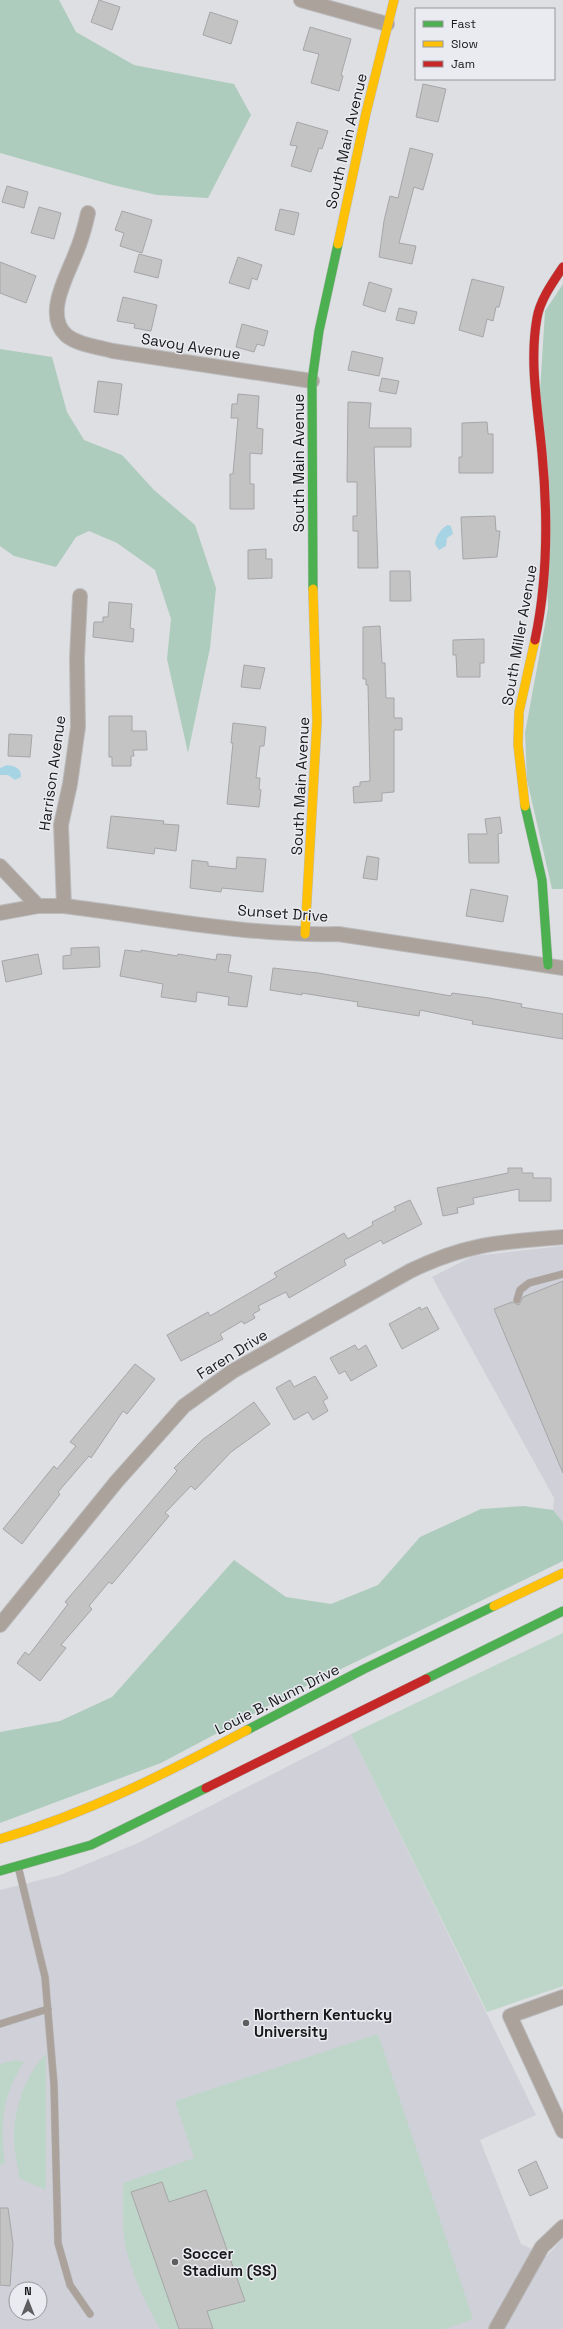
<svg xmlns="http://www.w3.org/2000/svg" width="563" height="2329" viewBox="0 0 563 2329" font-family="'Space Grotesk',sans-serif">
  <rect width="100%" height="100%" fill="#dedfe2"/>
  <!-- built -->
  <g fill="#cfd0d8" fill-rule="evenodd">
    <polygon points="563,1246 563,1522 553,1510 554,1498 432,1277 473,1256"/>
    <path d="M351,1734L536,2115L480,2140L521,2244L547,2256L563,2238V2329H0V1890L60,1875L138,1843ZM16,2289H40V2313H16Z"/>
  </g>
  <!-- green -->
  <g fill="#bed6c9">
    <polygon points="563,1633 563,1986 487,2012 351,1734"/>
    <path d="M378,2034L473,2319L445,2329H160C147,2306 135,2282 128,2256C121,2233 123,2207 123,2183L194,2158L175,2101Z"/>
    <path d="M46,2054V2190L19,2178C18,2165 14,2151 14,2138C14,2108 25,2075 46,2054Z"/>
    <path d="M16,2060L24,2062C2,2096 0,2124 5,2162L0,2166V2064Z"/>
  </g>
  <!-- forest -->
  <g fill="#aeccbd">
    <polygon points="0,0 59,0 76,32 134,65 234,84 251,115 208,198 157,195 113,185 0,153"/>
    <polygon points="563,284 563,889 552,889 527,780 525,733 548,608 540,392 545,311"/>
    <polygon points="0,349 52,357 67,412 84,440 122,455 154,490 195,525 216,588 210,648 188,753 167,659 171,619 155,570 117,543 89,531 76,537 56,567 14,556 0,546"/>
    <polygon points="524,1506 553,1510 563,1522 563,1561 302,1688 161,1763 0,1823 0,1732 60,1721 112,1697 234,1560 286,1597 331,1604 378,1585 420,1537 481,1509"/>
  </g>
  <!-- water -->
  <g fill="#a7d4e5">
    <path d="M448,525L451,526L453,534L447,538L446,546L439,550L435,544C436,536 441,528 448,525Z"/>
    <path d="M7,765C14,766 22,768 21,777L15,780L8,775H0V768Z"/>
  </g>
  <!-- building -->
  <g fill="#c4c3c4" stroke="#a6a5a7">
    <polygon points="99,0 120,7 112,30 91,22"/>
    <polygon points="210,12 238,21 231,44 203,35"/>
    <polygon points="310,27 351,39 341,75 343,76 339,91 311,83 319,54 303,50"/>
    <polygon points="423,84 446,89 438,122 416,117"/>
    <polygon points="297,122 328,131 322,149 319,148 311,172 291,166 297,146 290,145"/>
    <polygon points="410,148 433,154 423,190 414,187 399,243 416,246 412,264 379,257 384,221 390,196 398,198"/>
    <polygon points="7,186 28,192 24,208 2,202"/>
    <polygon points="39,207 61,213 54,239 31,233"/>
    <polygon points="280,209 299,213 294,235 275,230"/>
    <polygon points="122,211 152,220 142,253 120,246 124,233 115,230"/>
    <polygon points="139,254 162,260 158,278 134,272"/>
    <polygon points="238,257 262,265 257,280 252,278 249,289 229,283"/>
    <polygon points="0,262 36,276 26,303 0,293"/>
    <polygon points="472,279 504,287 499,307 496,307 493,321 487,319 483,337 459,330"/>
    <polygon points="369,282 392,289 385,312 363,305"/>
    <polygon points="123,297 157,305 151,331 134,328 135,324 117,321"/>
    <polygon points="399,308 417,312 414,324 396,320"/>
    <polygon points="242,324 268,331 264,346 257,344 254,352 236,347"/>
    <polygon points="352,351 383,358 379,376 348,370"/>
    <polygon points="382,378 399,381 396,394 379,391"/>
    <polygon points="98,381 122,384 118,415 94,412"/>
    <polygon points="238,394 259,396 257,428 263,429 262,454 250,453 250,484 254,484 254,509 230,509 230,474 233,474 238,418 231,418 232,404 237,404"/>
    <polygon points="348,402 371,403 369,428 411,428 411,447 374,447 378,568 358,568 358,531 353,531 353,516 357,516 357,482 347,482"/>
    <polygon points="487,422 488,434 493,434 493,473 459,473 459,457 462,457 462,423"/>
    <polygon points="495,516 496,531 500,531 497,557 463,559 461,517"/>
    <polygon points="266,549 266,559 272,559 272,578 248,579 248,550"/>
    <polygon points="390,571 410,571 411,601 390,601"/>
    <polygon points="109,602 132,604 130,628 134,629 133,642 93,637 94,622 103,622 103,617 108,617"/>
    <polygon points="380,626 382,663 385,663 386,698 394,698 394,718 402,718 402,730 394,730 394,792 382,793 382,801 354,803 353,787 360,786 360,782 370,781 368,685 366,685 366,679 363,679 363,627"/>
    <polygon points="484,639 484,663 480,663 480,677 457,677 456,655 453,655 453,640"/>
    <polygon points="244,665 265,668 260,689 241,687"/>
    <polygon points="109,716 132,716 132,731 146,731 147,750 133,750 134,756 131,756 131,766 112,766 112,757 109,757"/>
    <polygon points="233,723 266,727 264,746 260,746 256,778 260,778 259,789 261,790 259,807 227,804 233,743 231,743"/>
    <polygon points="9,734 32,735 30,757 8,756"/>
    <polygon points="111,816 164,821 163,824 179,825 176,851 155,848 154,854 107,848"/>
    <polygon points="500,817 502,833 498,834 499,863 469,863 468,834 487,834 485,819"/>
    <polygon points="367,856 379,858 377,880 363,878"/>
    <polygon points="237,857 266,859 263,892 222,888 221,892 190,888 192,860 208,862 208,866 236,869"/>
    <polygon points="471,889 508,896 503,922 466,916"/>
    <polygon points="99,947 100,967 63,969 63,956 71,955 71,948"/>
    <polygon points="125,950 141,952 141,950 177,956 178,954 216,960 217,954 231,955 228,972 252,976 247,1007 228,1005 229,997 197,992 196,1002 161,997 163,984 120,976"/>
    <polygon points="38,954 42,974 6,982 2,961"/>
    <polygon points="273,968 318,973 451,996 452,993 489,998 522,1004 521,1007 563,1014 563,1039 472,1024 473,1021 420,1010 419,1016 357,1006 358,1002 302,993 302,995 270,990"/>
    <polygon points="508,1168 522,1168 522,1173 533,1173 533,1178 551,1178 551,1201 519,1201 519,1189 473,1198 474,1204 457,1208 458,1213 443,1216 437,1188 508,1173"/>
    <polygon points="410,1200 422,1224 383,1244 381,1240 344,1260 346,1265 289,1298 286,1292 258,1306 260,1310 253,1314 255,1318 244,1324 242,1321 220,1334 223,1339 181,1361 167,1335 208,1312 210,1316 277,1277 274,1273 344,1233 348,1239 373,1225 372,1222 396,1210 394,1207"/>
    <polygon points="563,1281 563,1473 494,1309 512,1302 519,1305 523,1297"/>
    <polygon points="420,1307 421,1310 427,1307 439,1329 402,1349 389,1324"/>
    <polygon points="355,1345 358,1350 366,1345 377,1366 351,1381 345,1371 339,1374 330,1358"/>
    <polygon points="135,1364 155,1379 127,1414 123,1411 91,1458 89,1456 58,1492 60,1494 22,1544 3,1529 54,1466 57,1469 76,1446 70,1442"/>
    <polygon points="315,1376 328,1398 323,1401 328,1411 313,1420 308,1412 294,1420 276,1388 290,1380 294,1387"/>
    <polygon points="254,1402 270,1424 231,1452 195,1490 191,1486 165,1513 169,1516 112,1584 109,1582 89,1606 92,1609 61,1645 66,1648 40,1681 17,1663 25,1652 29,1655 68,1604 65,1602 177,1471 174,1468 202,1440"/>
    <polygon points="536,2161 548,2188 530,2196 518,2170"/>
    <polygon points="162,2182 169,2202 206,2190 245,2301 207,2311 213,2329 179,2329 131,2192"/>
    <polygon points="0,2208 8,2208 13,2244 10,2286 0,2285"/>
  </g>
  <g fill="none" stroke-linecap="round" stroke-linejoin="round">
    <defs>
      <g id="lane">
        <polyline points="517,1300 520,1290 529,1283 563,1274"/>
        <polyline points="18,1866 45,1977 54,2085 58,2243 70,2285 90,2314"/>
        <polyline points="0,2024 48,2009"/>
      </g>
      <g id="street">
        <polyline points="301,0 387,24"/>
        <path d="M88,213C85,227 81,241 75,255C67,276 44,315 66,335C78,345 99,347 113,351L312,381"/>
        <polyline points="0,866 38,906"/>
        <polyline points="64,906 61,825 70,784 78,727 77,658 80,596"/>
        <path d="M0,913L38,906H64C154,917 247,936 338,934L563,968"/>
        <path d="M0,1625L117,1481L184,1406L233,1371L410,1271C467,1243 501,1242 563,1237"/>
        <polyline points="563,1997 510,2016 563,2131"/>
        <polyline points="496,2329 542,2247 563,2227"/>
      </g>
      <g id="fast">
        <polyline points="313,589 312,381 319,331 338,244"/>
        <polyline points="525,806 542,880 548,965"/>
        <polyline points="426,1679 563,1611"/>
        <polyline points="247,1730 364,1669 494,1606"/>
        <polyline points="0,1871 91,1845 206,1788"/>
      </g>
      <g id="slow">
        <polyline points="338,244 366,113 394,0"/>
        <polyline points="525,806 518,745 519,712 535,640"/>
        <polyline points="305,934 317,722 313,589"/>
        <polyline points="494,1606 563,1573"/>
        <path d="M0,1839C88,1813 167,1773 247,1730"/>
      </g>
      <g id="jam">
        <path d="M535,640C548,579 548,516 542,453C538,409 529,362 537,318C540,300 553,282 563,267"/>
        <polyline points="206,1788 426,1679"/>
      </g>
    </defs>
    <!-- lane casing -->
    <use href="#lane" stroke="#bbbbbd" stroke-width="8"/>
    <!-- street casing -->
    <use href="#street" stroke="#bbbbbd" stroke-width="16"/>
    <!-- fast casing -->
    <use href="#fast" stroke="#bbbbbd" stroke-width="10"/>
    <!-- slow casing -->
    <use href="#slow" stroke="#bbbbbd" stroke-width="10"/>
    <!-- jam casing -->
    <use href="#jam" stroke="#bbbbbd" stroke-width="10"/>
    <!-- lane -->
    <use href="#lane" stroke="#aba29c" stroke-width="7"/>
    <!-- street -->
    <use href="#street" stroke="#aba29c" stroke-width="14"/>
    <!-- fast -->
    <use href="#fast" stroke="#4caf50" stroke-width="9"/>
    <!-- slow -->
    <use href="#slow" stroke="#ffc107" stroke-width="9"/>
    <!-- jam -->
    <use href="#jam" stroke="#c62828" stroke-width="9"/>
  </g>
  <!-- markers -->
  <g fill="#5e5e61" stroke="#eaebf0" stroke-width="1.5">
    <circle cx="246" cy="2023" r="4"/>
    <circle cx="175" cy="2262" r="4"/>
  </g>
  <g text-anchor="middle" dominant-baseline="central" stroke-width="3" stroke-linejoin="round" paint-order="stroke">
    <!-- street labels -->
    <g font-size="15" fill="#19191b" stroke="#eaebf0">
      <text transform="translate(346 141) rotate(-77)">South Main Avenue</text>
      <text transform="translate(191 346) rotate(9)">Savoy Avenue</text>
      <text transform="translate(298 463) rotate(-90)">South Main Avenue</text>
      <text transform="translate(519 635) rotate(-80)">South Miller Avenue</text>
      <text transform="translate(52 773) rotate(-82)">Harrison Avenue</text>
      <text transform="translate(300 786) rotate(-87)">South Main Avenue</text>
      <text transform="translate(283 913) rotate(4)">Sunset Drive</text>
      <text transform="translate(232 1354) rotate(-32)">Faren Drive</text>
      <text transform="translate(277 1699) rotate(-27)">Louie B. Nunn Drive</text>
    </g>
    <!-- poi labels -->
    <g font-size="15" font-weight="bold" fill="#19191b" stroke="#eaebf0" text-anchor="start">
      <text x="254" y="2014">Northern Kentucky<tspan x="254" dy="17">University</tspan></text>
      <text x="183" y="2253">Soccer<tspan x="183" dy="17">Stadium (SS)</tspan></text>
    </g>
  </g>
  <!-- legend -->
  <rect x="415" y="8" width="140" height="72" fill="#eaebf0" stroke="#96979b"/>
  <rect x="423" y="21" width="20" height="6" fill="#4caf50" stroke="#96979b"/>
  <text x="451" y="28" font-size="12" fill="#19191b">Fast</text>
  <rect x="423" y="41" width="20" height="6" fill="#ffc107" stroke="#96979b"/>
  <text x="451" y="48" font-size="12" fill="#19191b">Slow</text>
  <rect x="423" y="61" width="20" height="6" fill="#c62828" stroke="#96979b"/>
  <text x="451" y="68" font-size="12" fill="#19191b">Jam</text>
  <!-- north arrow -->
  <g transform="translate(28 2301)"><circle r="19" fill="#eaebf0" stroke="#96979b"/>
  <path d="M0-3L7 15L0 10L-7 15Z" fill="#5e5e61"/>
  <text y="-6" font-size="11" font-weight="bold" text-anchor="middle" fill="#19191b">N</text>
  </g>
</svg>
